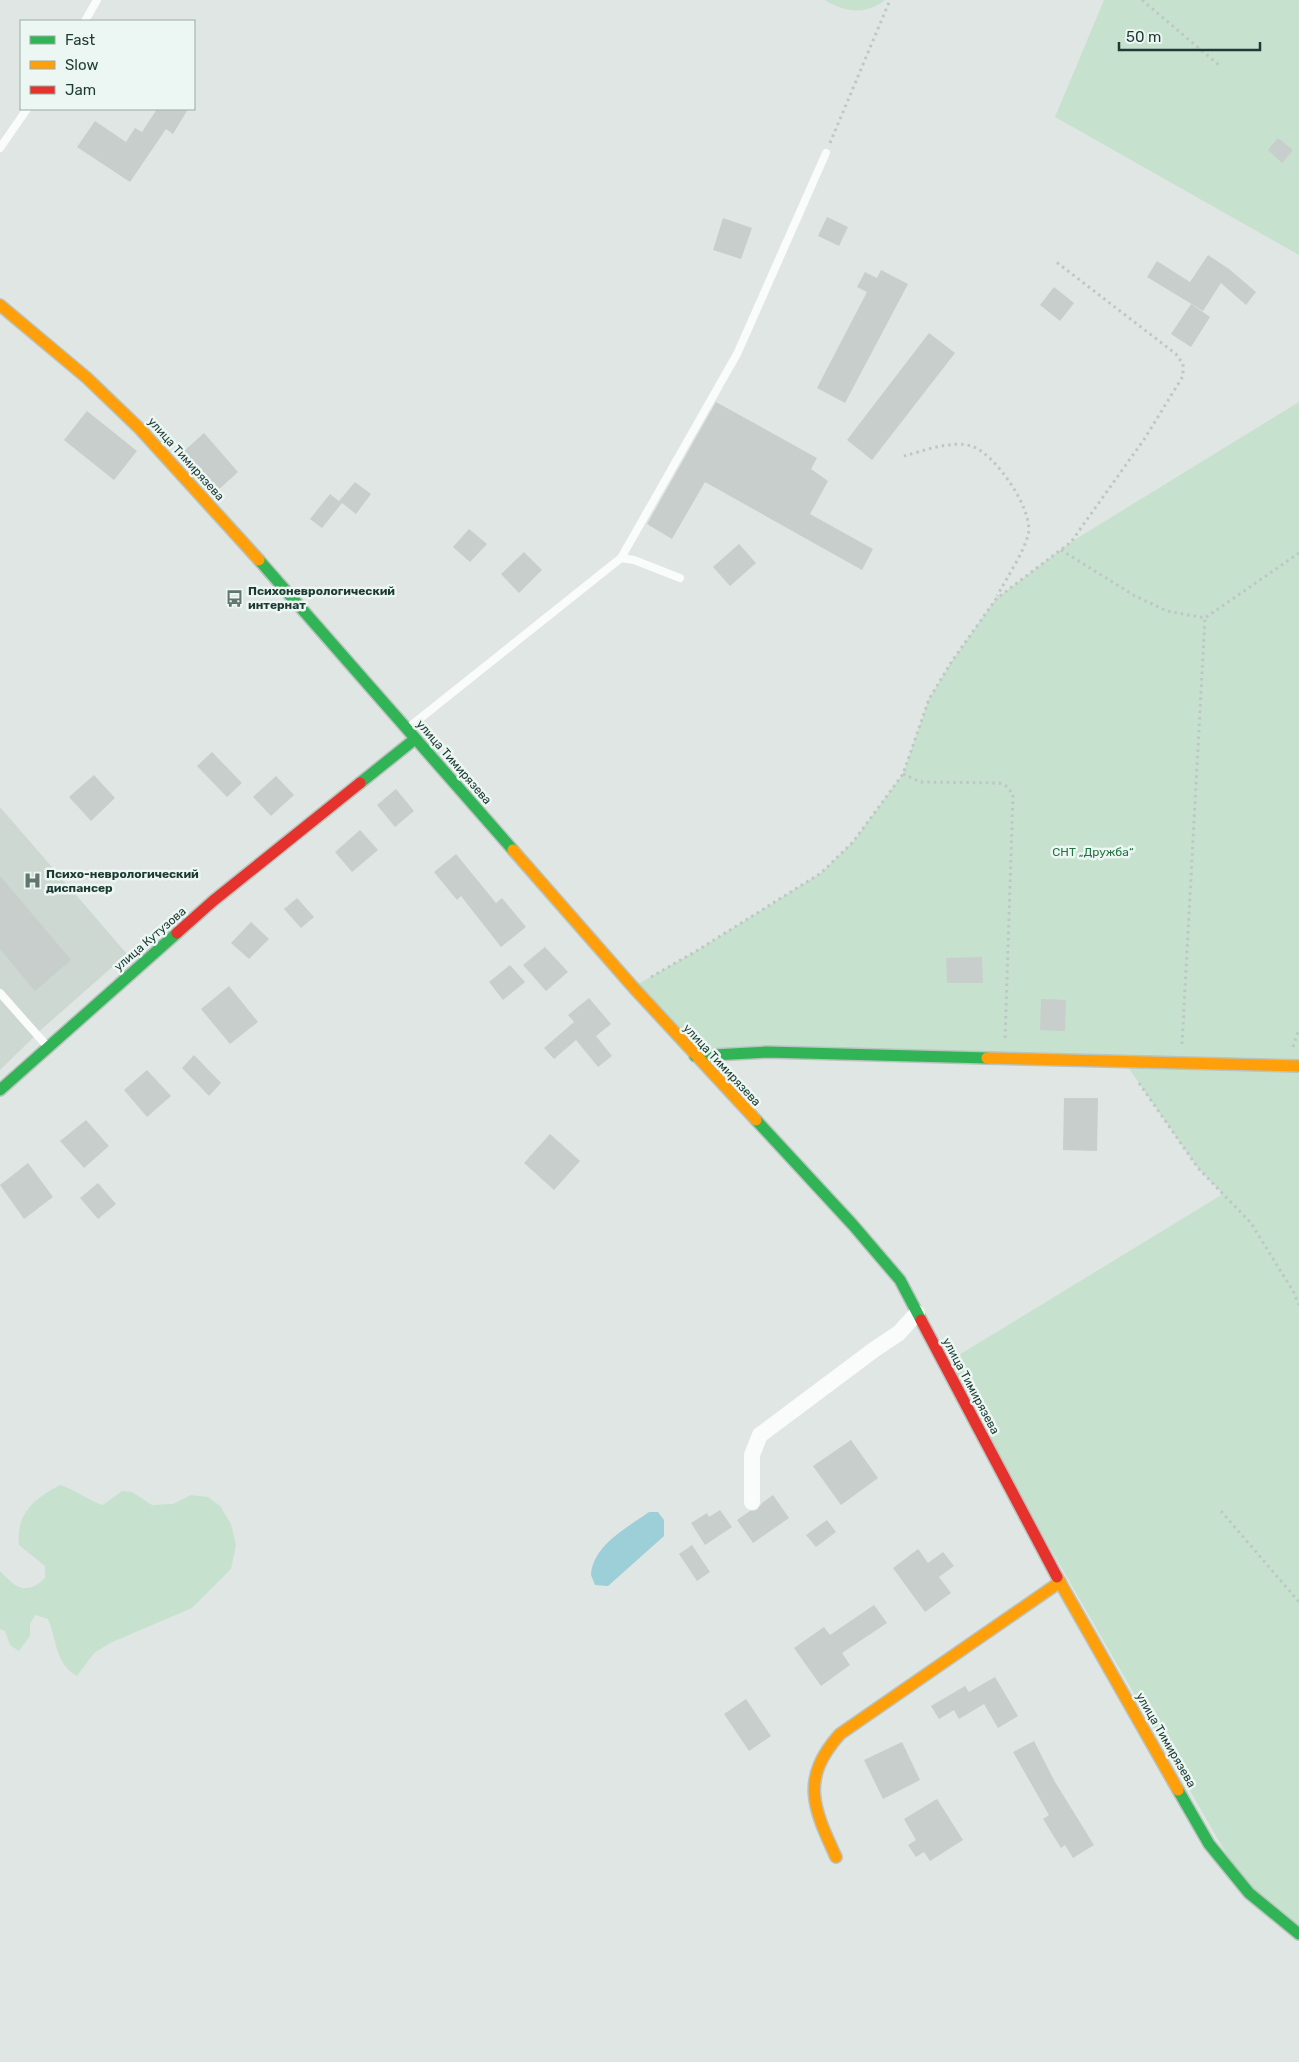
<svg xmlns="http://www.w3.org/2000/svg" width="1299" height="2062" viewBox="0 0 1299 2062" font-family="Rubik,sans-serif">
  <rect width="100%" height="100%" fill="#e0e6e3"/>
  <!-- built -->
  <polygon fill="#cdd8d3" points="0,807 127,954 43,1028 0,1070"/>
  <!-- green -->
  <g fill="#c7e1cf">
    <path d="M825,0H885C865,15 846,13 825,0Z"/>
    <polygon points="1104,0 1299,0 1299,255 1055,117"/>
    <polygon points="1299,402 1299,1934 1249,1893 944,1364 1223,1194 1198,1168 1123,1060 695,1056 633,987 698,950 821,873 853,842 903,774 929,699 952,661 996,599 1071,542"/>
    <path d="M60,1485C76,1490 87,1500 103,1505L122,1491L132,1492L152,1505L173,1504L191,1495L208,1497L220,1506L231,1524L236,1545L231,1569L192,1608L110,1643L94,1653L77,1676C55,1664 57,1640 48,1619L35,1615L30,1624V1636L19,1651L10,1645L5,1631L0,1629V1571C16,1588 26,1596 45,1578V1566L19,1545C16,1513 34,1499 60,1485Z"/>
  </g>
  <!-- water -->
  <path fill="#9ccfd8" d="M649,1512H658L664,1520V1536L608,1586L595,1585L591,1575C593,1545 627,1528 649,1512Z"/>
  <!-- building -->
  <g fill="#c7cecb">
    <polygon points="157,109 188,109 173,134 166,129 130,182 77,147 95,121 126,142 135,128 142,132"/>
    <polygon points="1278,138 1293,150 1282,163 1268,150"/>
    <polygon points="827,217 848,227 839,246 818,236"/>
    <polygon points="723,218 752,228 741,259 713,250"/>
    <polygon points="1208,255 1229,269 1256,292 1246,305 1221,283 1203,311 1147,277 1157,261 1190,282"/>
    <polygon points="881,270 908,284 845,403 817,388 867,292 857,287 865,272 877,278"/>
    <polygon points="1054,287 1074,303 1060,321 1040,305"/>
    <polygon points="1191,304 1210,317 1191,347 1171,334"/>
    <polygon points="929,333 955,353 872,460 847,440"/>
    <polygon points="716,402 817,458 811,469 828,481 810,514 873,549 862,570 705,482 672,539 647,524"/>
    <polygon points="87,411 137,451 114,480 64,440"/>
    <polygon points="204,433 238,472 217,491 183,452"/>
    <polygon points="355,482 371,494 356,514 342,503 322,528 310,519 330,494 339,501"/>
    <polygon points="469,529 487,544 470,562 453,547"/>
    <polygon points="739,544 756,563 730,586 713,567"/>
    <polygon points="524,552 542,570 519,593 501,574"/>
    <polygon points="212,752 242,783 227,797 197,766"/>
    <polygon points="94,775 115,798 91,821 69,797"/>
    <polygon points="276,776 294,795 271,816 253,797"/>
    <polygon points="396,789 414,811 395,827 377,805"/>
    <polygon points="360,830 378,850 352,872 335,852"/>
    <polygon points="456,854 496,903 502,898 526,927 501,947 461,896 457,900 434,872"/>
    <polygon points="0,876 71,960 35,991 0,949"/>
    <polygon points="297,898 314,917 301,928 284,909"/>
    <polygon points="251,922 269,939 249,959 231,943"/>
    <polygon points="545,947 568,972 546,991 523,965"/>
    <polygon points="982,957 983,983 947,983 946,958"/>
    <polygon points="510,965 525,982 503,1000 489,982"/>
    <polygon points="229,986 258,1022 230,1044 201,1009"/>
    <polygon points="589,998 611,1024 596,1036 612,1056 598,1067 576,1040 554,1059 544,1048 574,1022 568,1015"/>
    <polygon points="1041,999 1066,1000 1065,1031 1040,1030"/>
    <polygon points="194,1055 221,1083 209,1096 182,1068"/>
    <polygon points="147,1070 171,1096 147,1117 124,1090"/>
    <polygon points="1064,1098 1098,1098 1097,1151 1063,1150"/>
    <polygon points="86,1120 109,1146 84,1168 60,1141"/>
    <polygon points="550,1134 580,1161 554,1190 524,1163"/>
    <polygon points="28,1163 53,1197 24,1219 0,1185"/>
    <polygon points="98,1183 116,1204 98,1219 80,1198"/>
    <polygon points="851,1440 878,1478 841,1505 813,1466"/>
    <polygon points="773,1495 789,1518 753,1543 737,1520 750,1511 757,1510 762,1503"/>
    <polygon points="720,1510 732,1527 705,1545 691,1523 707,1513 709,1517"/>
    <polygon points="827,1520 836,1532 816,1547 806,1535"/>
    <polygon points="692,1545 710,1572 697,1581 679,1554"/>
    <polygon points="918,1549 928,1563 943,1552 954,1566 939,1577 951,1593 925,1612 893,1568"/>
    <polygon points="874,1605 887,1623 842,1653 850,1665 821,1686 794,1648 824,1627 830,1635"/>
    <polygon points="995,1677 1018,1716 998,1728 984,1704 959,1719 954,1710 939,1719 931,1706 965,1686 969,1692"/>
    <polygon points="746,1699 771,1736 749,1751 724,1714"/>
    <polygon points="1034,1741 1055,1782 1094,1845 1073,1858 1065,1845 1061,1848 1043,1819 1049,1815 1013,1752"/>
    <polygon points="902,1742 920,1780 883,1799 864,1760"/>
    <polygon points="937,1799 963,1840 930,1861 924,1852 916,1857 908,1845 916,1840 904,1819"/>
  </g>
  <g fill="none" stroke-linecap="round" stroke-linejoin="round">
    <defs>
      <g id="fast">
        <polyline points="259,560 513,850"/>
        <polyline points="360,783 415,739"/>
        <polyline points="695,1056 767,1052 987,1058"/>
        <polyline points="0,1090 177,933"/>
        <polyline points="756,1120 853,1225 900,1280 921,1320"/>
        <polyline points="1178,1790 1209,1844 1249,1893 1299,1934"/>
      </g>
      <g id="slow">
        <polyline points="0,305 87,378 140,429 259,560"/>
        <polyline points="513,850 633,987 756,1120"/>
        <polyline points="987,1058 1299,1066"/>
        <polyline points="1057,1577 1178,1790"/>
        <path d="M836,1857C813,1807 800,1779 840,1734L1060,1582"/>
      </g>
      <g id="jam">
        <polyline points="177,933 213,901 360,783"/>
        <polyline points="921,1320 1057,1577"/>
      </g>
    </defs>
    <!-- fast casing -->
    <use href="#fast" stroke="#b9c3bf" stroke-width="14"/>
    <!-- slow casing -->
    <use href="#slow" stroke="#b9c3bf" stroke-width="14"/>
    <!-- jam casing -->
    <use href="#jam" stroke="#b9c3bf" stroke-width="14"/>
    <!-- path -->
    <g stroke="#bec7c5" stroke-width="3" stroke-dasharray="2.5 4" stroke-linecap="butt">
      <polyline points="1142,0 1220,66"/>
      <polyline points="830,143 890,0"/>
      <path d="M904,456C923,451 951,440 971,446C994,452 1035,511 1028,535C1024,552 1006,579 997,596"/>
      <polyline points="1061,550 1135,596 1167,611 1205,618 1299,553"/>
      <polyline points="903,774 921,782 999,783 1006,786 1013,794 1005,1040"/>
      <polyline points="651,977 698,950 821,873 853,842 903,774 929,699 952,661 996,599 1071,542 1145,438 1183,376 1183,364 1176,354 1055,261"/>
      <polyline points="1182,1044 1205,618"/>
      <polyline points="1293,1047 1299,1029"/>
      <polyline points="1139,1083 1198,1168 1251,1223 1293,1291 1299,1305"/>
      <polyline points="1221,1511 1299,1602"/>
    </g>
    <!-- lane -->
    <g stroke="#fafbfb" stroke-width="8">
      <polyline points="85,21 97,0"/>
      <polyline points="0,148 27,109"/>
      <polyline points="621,558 737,354 826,153"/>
      <polyline points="408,728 621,558 634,560 680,578"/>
      <polyline points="0,993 47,1046"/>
    </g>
    <!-- street -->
    <polyline stroke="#fafbfb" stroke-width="16" points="752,1502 752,1455 760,1435 875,1349 899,1333 917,1313"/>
    <!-- fast -->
    <use href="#fast" stroke="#30b455" stroke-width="11"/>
    <!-- slow -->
    <use href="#slow" stroke="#ff9f0a" stroke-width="11"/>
    <!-- jam -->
    <use href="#jam" stroke="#e5322d" stroke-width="11"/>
  </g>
  <!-- icons -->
  <defs>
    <symbol id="bus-bare" viewBox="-9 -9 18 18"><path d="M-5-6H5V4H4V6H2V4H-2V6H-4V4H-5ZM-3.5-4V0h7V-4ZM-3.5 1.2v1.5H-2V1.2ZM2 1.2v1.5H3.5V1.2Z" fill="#617671" stroke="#ecf6f2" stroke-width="2.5" paint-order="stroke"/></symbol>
    <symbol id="hospital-bare" viewBox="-9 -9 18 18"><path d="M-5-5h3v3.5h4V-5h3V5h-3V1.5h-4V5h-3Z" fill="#617671" stroke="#ecf6f2" stroke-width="2.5" paint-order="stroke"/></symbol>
  </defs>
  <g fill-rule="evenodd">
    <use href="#bus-bare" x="222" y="586" width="25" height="25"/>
    <use href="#hospital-bare" x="20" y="868" width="25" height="25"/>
  </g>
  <g text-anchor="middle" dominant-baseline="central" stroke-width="5" stroke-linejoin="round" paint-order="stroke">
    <!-- street labels -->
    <g font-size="12" fill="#1d3a33" stroke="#ecf6f2">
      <text transform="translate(186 459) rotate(48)">улица Тимирязева</text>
      <text transform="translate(454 762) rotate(49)">улица Тимирязева</text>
      <text transform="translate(150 939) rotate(-41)">улица Кутузова</text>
      <text transform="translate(722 1065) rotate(47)">улица Тимирязева</text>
      <text transform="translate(971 1386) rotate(62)">улица Тимирязева</text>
      <text transform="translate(1166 1740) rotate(60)">улица Тимирязева</text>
    </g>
    <!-- poi labels -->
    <g font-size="12" font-weight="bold" fill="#1d3a33" stroke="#ecf6f2" text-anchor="start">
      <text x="248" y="591">Психоневрологический<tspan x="248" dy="14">интернат</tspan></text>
      <text x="46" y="874">Психо-неврологический<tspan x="46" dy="14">диспансер</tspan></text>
    </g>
    <!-- park labels -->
    <g font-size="12" fill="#257345" stroke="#ecf6f2">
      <text x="1093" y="852">СНТ „Дружба“</text>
    </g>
  </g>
  <!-- legend -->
  <rect x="20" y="20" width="175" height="90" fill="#ecf6f2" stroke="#99aba6"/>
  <rect x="30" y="36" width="25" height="8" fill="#30b455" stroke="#99aba6"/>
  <text x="65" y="45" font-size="15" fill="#1d3a33">Fast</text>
  <rect x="30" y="61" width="25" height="8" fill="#ff9f0a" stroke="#99aba6"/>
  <text x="65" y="70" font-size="15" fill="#1d3a33">Slow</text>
  <rect x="30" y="86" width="25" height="8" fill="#e5322d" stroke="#99aba6"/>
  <text x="65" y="95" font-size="15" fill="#1d3a33">Jam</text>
  <!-- scale -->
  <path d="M1119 42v8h141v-8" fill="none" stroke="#1d3a33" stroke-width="2.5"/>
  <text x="1126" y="42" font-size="15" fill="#1d3a33" stroke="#ecf6f2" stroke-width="4" paint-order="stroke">50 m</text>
</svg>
